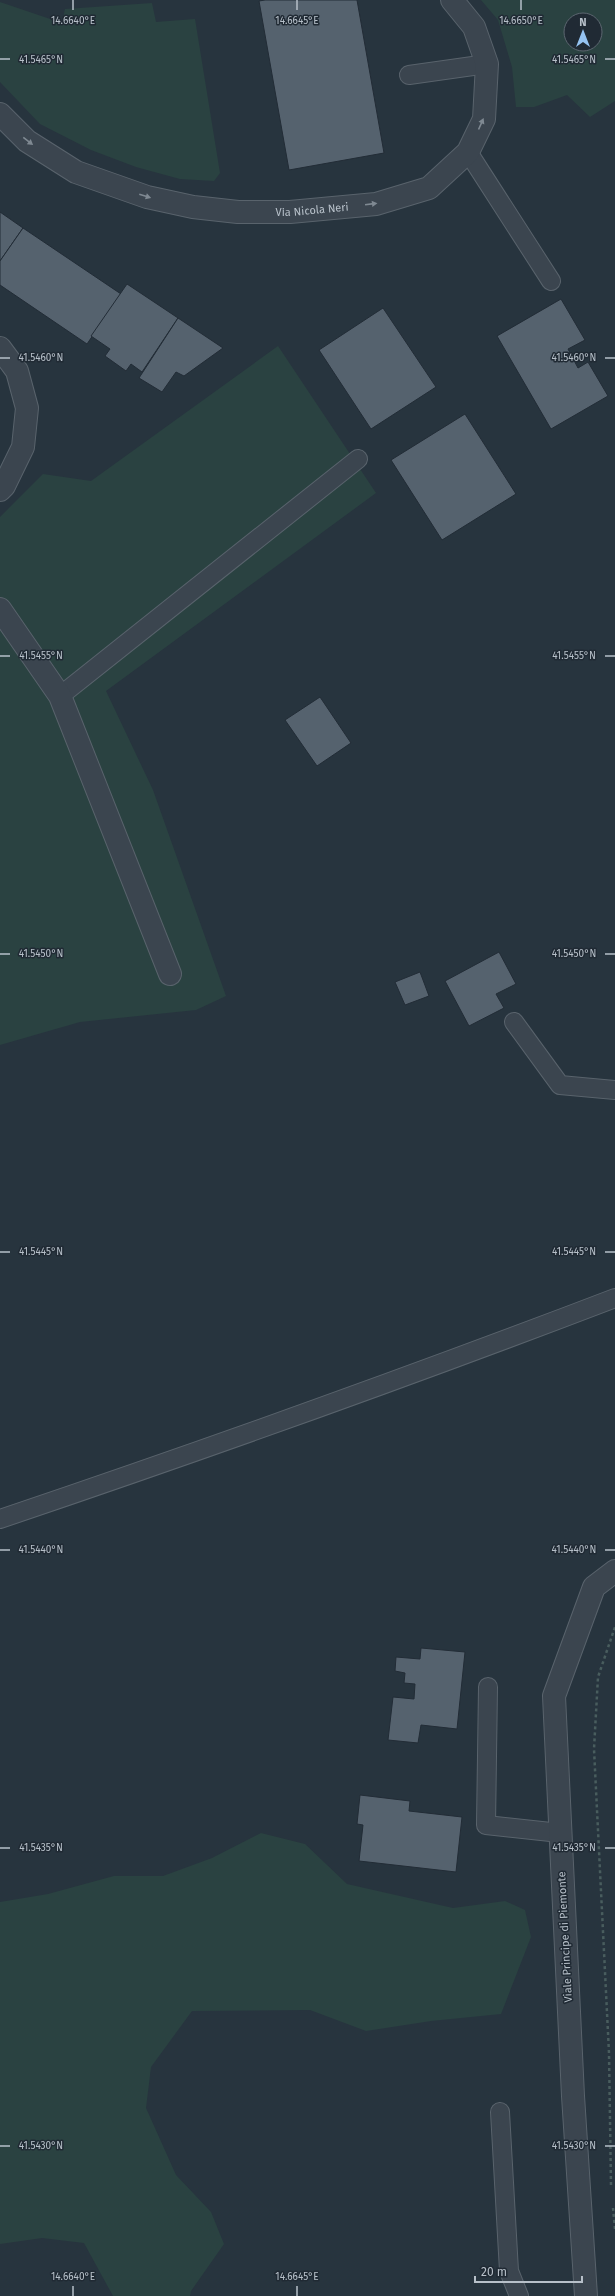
<svg xmlns="http://www.w3.org/2000/svg" width="615" height="2296" viewBox="0 0 615 2296" font-family="'Fira Sans',sans-serif">
  <rect width="100%" height="100%" fill="#27343e"/>
  <!-- green -->
  <g fill="#2a4241" fill-rule="evenodd">
    <path d="M481,0H615V101L590,117L567,95L534,107H516L512,67L498,20ZM571,20H595V44H571Z"/>
    <polygon points="0,2 62,23 65,9 152,3 156,22 195,19 220,173 214,181 180,179 136,167 91,150 40,124 0,82"/>
    <polygon points="278,346 376,493 106,691 153,790 226,996 196,1010 80,1022 0,1045 0,517 43,474 91,481"/>
    <polygon points="261,1833 305,1844 347,1884 453,1908 505,1901 525,1910 531,1937 501,2014 431,2021 366,2031 310,2010 192,2011 151,2067 146,2108 176,2175 211,2212 224,2244 191,2291 190,2296 113,2296 84,2243 42,2238 0,2244 0,1902 48,1894 114,1876 163,1876 212,1858"/>
  </g>
  <!-- building -->
  <g fill="#55626e" stroke="#222c36">
    <polygon points="265,0 357,0 384,153 289,170 259,1"/>
    <polygon points="0,212 23,228 0,261"/>
    <polygon points="23,228 121,294 87,344 0,285 0,261"/>
    <polygon points="127,284 178,318 142,372 131,364 126,371 105,356 110,349 91,336"/>
    <polygon points="561,299 585,340 568,349 578,368 588,362 608,396 551,429 497,336"/>
    <polygon points="383,308 436,387 371,429 319,350"/>
    <polygon points="178,318 223,348 184,376 176,372 162,392 139,378"/>
    <polygon points="465,414 516,494 442,540 391,460"/>
    <polygon points="320,697 351,743 317,766 285,720"/>
    <polygon points="499,952 516,984 496,994 504,1008 469,1026 445,981"/>
    <polygon points="420,972 429,996 405,1005 395,982"/>
    <polygon points="421,1648 465,1652 457,1729 421,1725 418,1743 388,1740 393,1697 414,1699 415,1684 404,1683 405,1673 395,1671 396,1657 420,1659"/>
    <polygon points="360,1795 410,1801 409,1811 462,1817 456,1872 359,1861 363,1825 357,1824"/>
  </g>
  <g fill="none" stroke-linecap="round" stroke-linejoin="round">
    <defs>
      <g id="service">
        <polyline points="409,75 487,64"/>
        <polyline points="468,152 551,281"/>
        <polyline points="60,696 358,459"/>
        <polyline points="514,1022 560,1085 615,1090"/>
        <path d="M0,1519C207,1449 411,1376 615,1298"/>
        <polyline points="488,1687 486,1825 560,1833"/>
        <polyline points="500,2112 509,2271 519,2296"/>
      </g>
      <g id="minor">
        <path id="s1" d="M0,114L27,141L76,172L147,197L193,207L238,212H290L376,204L429,188L468,152L484,119L487,64L474,27L452,0"/>
        <polyline points="0,348 17,371 27,408 23,447 4,486 0,490"/>
        <polyline points="0,609 60,696 170,974"/>
      </g>
      <polyline id="tertiary" points="586,2296 573,2096 554,1696 594,1587 615,1571"/>
    </defs>
    <!-- service casing -->
    <use href="#service" stroke="#59636c" stroke-width="20"/>
    <!-- minor casing -->
    <use href="#minor" stroke="#59636c" stroke-width="24"/>
    <!-- tertiary casing -->
    <use href="#tertiary" stroke="#59636c" stroke-width="24"/>
    <!-- path -->
    <g stroke="#495d5e" stroke-width="2.5" stroke-dasharray="3 3" stroke-linecap="butt">
      <polyline points="611,2185 609,2053 594,1749 598,1677 615,1627"/>
      <polyline points="613,2208 615,2229"/>
    </g>
    <!-- service -->
    <use href="#service" stroke="#3b454f" stroke-width="18"/>
    <!-- minor -->
    <use href="#minor" stroke="#3b454f" stroke-width="22"/>
    <!-- tertiary -->
    <use href="#tertiary" stroke="#3b454f" stroke-width="22"/>
  </g>
  <!-- one-way arrows -->
  <defs><path id="oneway-solid" d="M-6-.8H1V-3.2L6.5 0L1 3.2V.8H-6Z"/></defs>
  <g fill="#7f8992">
    <use href="#oneway-solid" transform="translate(481 124) rotate(-66)"/>
    <use href="#oneway-solid" transform="translate(28 141) rotate(38)"/>
    <use href="#oneway-solid" transform="translate(145 196) rotate(17)"/>
    <use href="#oneway-solid" transform="translate(371 204) rotate(-7)"/>
  </g>
  <!-- ticks -->
  <path fill="none" stroke="#b7c0c9" stroke-width="1.5" d="M73,0V10M297,0V10M521,0V10M0,59H10M605,59H615M0,358H10M605,358H615M0,656H10M605,656H615M0,954H10M605,954H615M0,1252H10M605,1252H615M0,1550H10M605,1550H615M0,1848H10M605,1848H615M0,2146H10M605,2146H615M73,2286V2296M297,2286V2296"/>
  <g text-anchor="middle" dominant-baseline="central" stroke-width="3" stroke-linejoin="round" paint-order="stroke">
    <!-- street labels -->
    <g font-size="11" fill="#b7c0c9" stroke="#202a34">
      <text stroke="none"><textPath href="#s1" startOffset="338">Via Nicola Neri</textPath></text>
      <text transform="translate(565 1937) rotate(-93)">Viale Principe di Piemonte</text>
    </g>
  </g>
  <g font-size="10" text-anchor="middle" fill="#b7c0c9" stroke="#202a34" stroke-width="3" stroke-linejoin="round" paint-order="stroke">
    <text x="73" y="24">14.6640°E</text>
    <text x="297" y="24">14.6645°E</text>
    <text x="521" y="24">14.6650°E</text>
    <text x="41" y="63">41.5465°N</text>
    <text x="574" y="63">41.5465°N</text>
    <text x="41" y="361">41.5460°N</text>
    <text x="574" y="361">41.5460°N</text>
    <text x="41" y="659">41.5455°N</text>
    <text x="574" y="659">41.5455°N</text>
    <text x="41" y="957">41.5450°N</text>
    <text x="574" y="957">41.5450°N</text>
    <text x="41" y="1255">41.5445°N</text>
    <text x="574" y="1255">41.5445°N</text>
    <text x="41" y="1553">41.5440°N</text>
    <text x="574" y="1553">41.5440°N</text>
    <text x="41" y="1851">41.5435°N</text>
    <text x="574" y="1851">41.5435°N</text>
    <text x="41" y="2149">41.5430°N</text>
    <text x="574" y="2149">41.5430°N</text>
    <text x="73" y="2280">14.6640°E</text>
    <text x="297" y="2280">14.6645°E</text>
  </g>
  <!-- north arrow -->
  <g transform="translate(583 32)"><circle r="19" fill="#202a34" stroke="#5c6670"/>
  <path d="M0-3L7 15L0 10L-7 15Z" fill="#95c3f1"/>
  <text y="-6" font-size="11" font-weight="bold" text-anchor="middle" fill="#b7c0c9">N</text>
  </g>
  <!-- scale -->
  <path d="M475 2276v6h107v-6" fill="none" stroke="#b7c0c9" stroke-width="2"/>
  <text x="481" y="2276" font-size="12" fill="#b7c0c9" stroke="#202a34" stroke-width="3" paint-order="stroke">20 m</text>
</svg>
